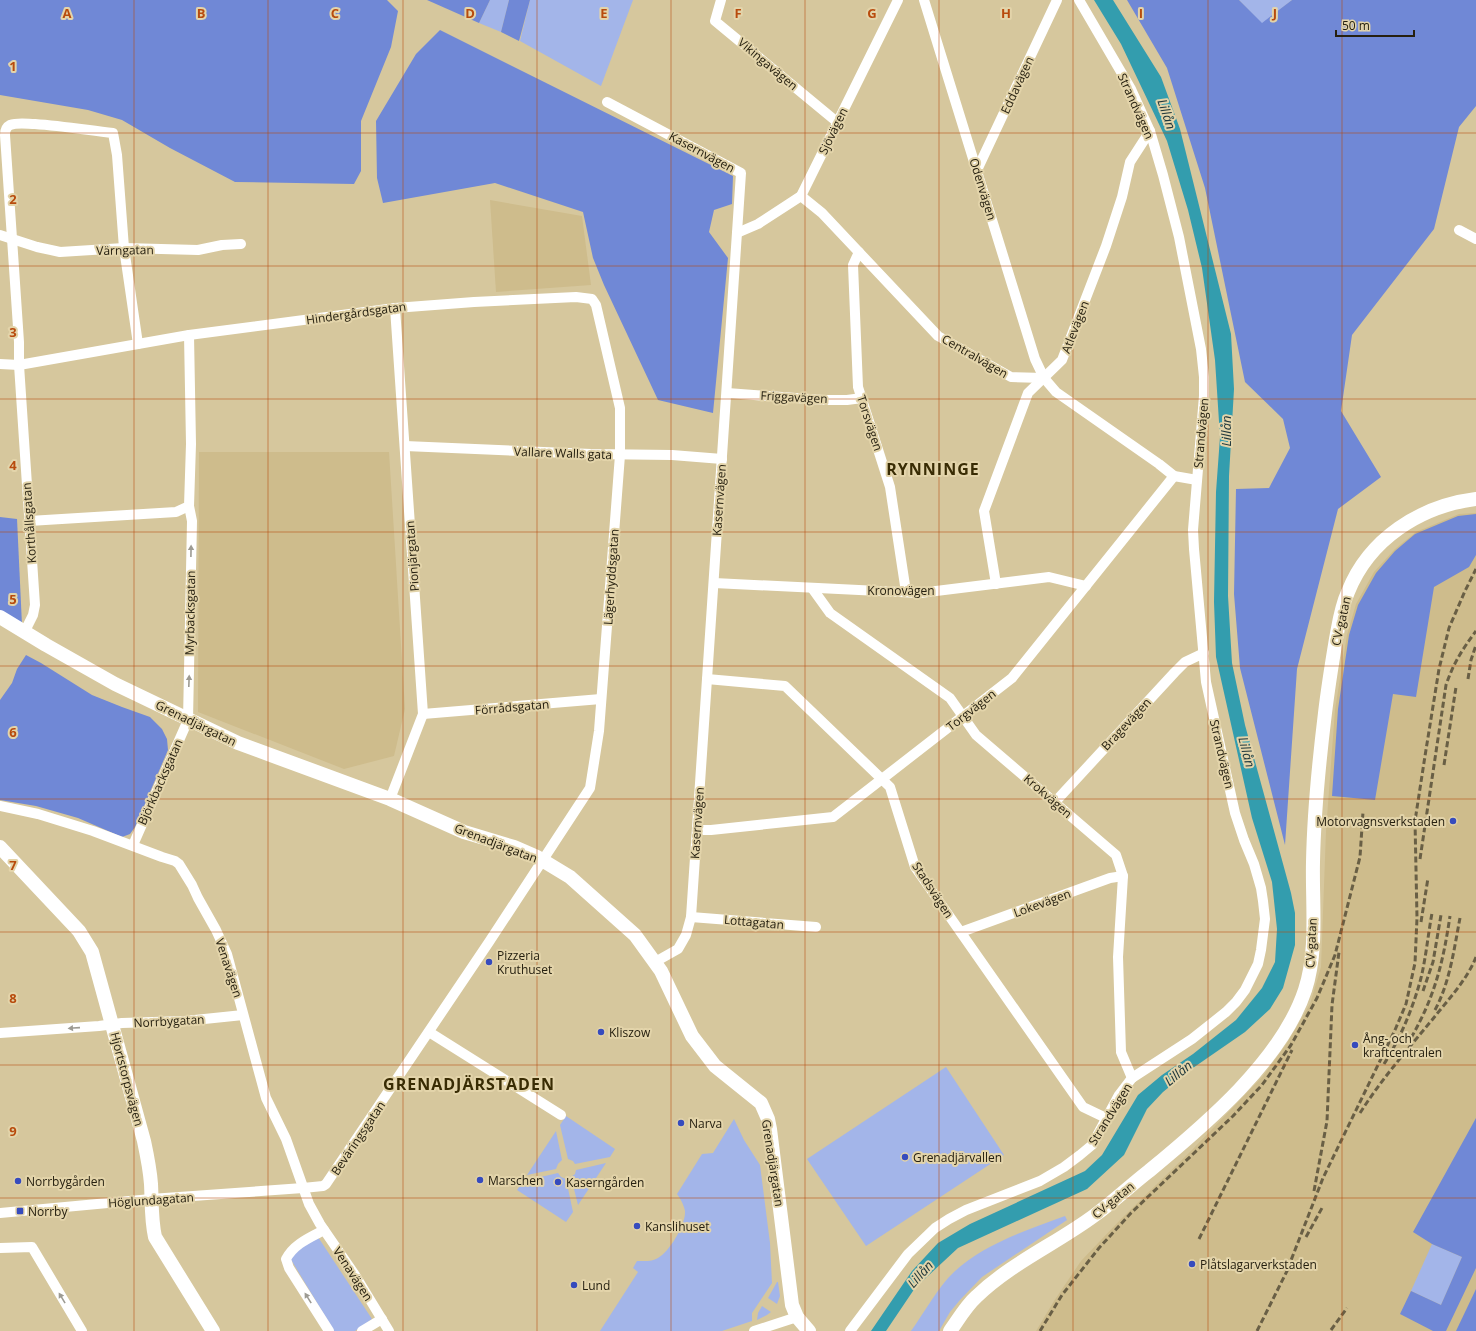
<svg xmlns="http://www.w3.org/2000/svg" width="1476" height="1331" viewBox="0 0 1476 1331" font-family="'Open Sans',sans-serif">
  <rect width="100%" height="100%" fill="#d6c79d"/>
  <!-- built -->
  <g fill="#cebc8c">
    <polygon points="490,200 582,216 591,285 496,292"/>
    <polygon points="199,452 389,452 405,709 394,756 344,769 198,712"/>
    <polygon points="1476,513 1476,1331 1036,1331 1054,1301 1081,1261 1121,1219 1192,1150 1263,1076 1287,1043 1310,1004 1321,967 1326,831 1335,710 1347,635 1356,604 1374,572 1395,549 1416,532 1459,514"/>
  </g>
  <!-- green -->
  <g fill="#a3b5e9">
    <polygon points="490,0 509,0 501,32 479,23"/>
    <polygon points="530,0 633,0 601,86 520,41"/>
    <polygon points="1239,0 1292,0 1262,24"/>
    <polygon points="946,1067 1004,1155 866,1246 807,1159"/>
    <polygon points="566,1116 615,1149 610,1157 575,1164 573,1161 568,1159 560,1125"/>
    <path d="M734,1119L744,1140L760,1165L770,1243L772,1283L752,1313V1321L722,1331H600L638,1272L633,1268L637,1261C644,1261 652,1262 658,1258C670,1251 686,1224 685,1211C684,1205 680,1198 677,1194L702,1154L713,1153Z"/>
    <polygon points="556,1131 562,1160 558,1164 556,1169 527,1175"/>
    <polygon points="606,1163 578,1205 571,1177 575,1174 576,1170"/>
    <polygon points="558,1173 561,1177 566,1179 573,1212 566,1222 517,1190 523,1181"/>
    <path d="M1065,1216L1067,1220L982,1277L960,1300L950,1312L939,1331H911C924,1313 938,1287 954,1272C982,1245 1029,1229 1065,1216Z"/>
    <polygon points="318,1237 372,1319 355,1331 334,1331 290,1258 292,1252"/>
    <polygon points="1432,1244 1462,1257 1441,1305 1411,1291"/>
    <polygon points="777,1282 778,1282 780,1296 777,1304 768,1298"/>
    <polygon points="762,1306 771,1312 767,1315 757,1320 758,1313"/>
  </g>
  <!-- forest -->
  <g fill="#7088d6">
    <polygon points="0,0 387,0 398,11 391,47 361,121 361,171 354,184 235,182 170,148 122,120 88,110 0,95"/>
    <polygon points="427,0 490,0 479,23"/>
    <polygon points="509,0 530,0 519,41 501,32"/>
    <polygon points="1127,0 1239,0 1262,23 1292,0 1476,0 1476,106 1459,127 1434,229 1352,335 1341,411 1381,477 1338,509 1297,669 1285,845 1240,668 1234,594 1236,489 1269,488 1290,448 1283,419 1245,382 1205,188 1167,68"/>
    <polygon points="440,30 733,176 732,204 714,210 709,232 728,258 713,413 658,400 604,285 593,258 583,212 495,183 383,203 377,178 376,121 416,54"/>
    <polygon points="1476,514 1476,555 1469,567 1434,587 1416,697 1393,694 1375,800 1332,796 1338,709 1349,635 1358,605 1376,573 1395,551 1415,534 1458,516"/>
    <polygon points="0,517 17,519 22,625 0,613"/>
    <polygon points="26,655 41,663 92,695 122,707 150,717 162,729 167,739 168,750 135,827 130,834 122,837 78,818 36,806 0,800 0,700 12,683 17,669"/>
    <polygon points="1476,1118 1476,1268 1446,1331 1433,1331 1400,1314 1411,1291 1441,1305 1462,1257 1432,1244 1413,1232"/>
    <polygon points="1476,1289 1476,1331 1456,1331"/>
  </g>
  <!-- water -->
  <polygon fill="#339dae" points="1094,0 1113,0 1161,77 1180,129 1231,334 1234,389 1229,476 1228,596 1232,663 1245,725 1291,893 1295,913 1295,945 1283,988 1270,1009 1245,1032 1190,1070 1163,1092 1147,1109 1124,1155 1087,1189 958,1248 915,1288 886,1331 871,1331 912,1271 938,1243 970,1224 1085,1171 1102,1155 1138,1095 1162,1075 1193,1054 1236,1020 1262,988 1275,962 1277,929 1272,882 1252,818 1216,657 1214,602 1216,492 1220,437 1215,360 1202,268 1188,210 1167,141 1121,44"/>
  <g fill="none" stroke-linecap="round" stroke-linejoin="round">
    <!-- street -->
    <g stroke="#fff" stroke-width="10">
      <polyline points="721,0 715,21 837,122"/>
      <polyline points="924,0 1035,359 1044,378"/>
      <polyline points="607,102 741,173 691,917 686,935 678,949 655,962"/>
      <polyline points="977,170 1057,0"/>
      <polyline points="801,196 822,213 938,336 1011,377 1044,378 1056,392 1159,464 1174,476 1197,480"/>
      <polyline points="1459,230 1476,239"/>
      <polyline points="737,233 758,224 801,196 898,0"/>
      <polyline points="0,235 37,247 60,252 124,248 198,250 222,245 241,244"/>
      <polyline points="859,252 853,265 858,387 890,487 906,592"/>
      <polyline points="0,364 19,365 189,335 395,308 474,302 576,297 592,299 596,305 620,408 620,455 599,731 590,788 489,942 326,1184 323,1186 303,1188 151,1199 0,1213"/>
      <polyline points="727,393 823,400 847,400 862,398"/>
      <polyline points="405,446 591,454 672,455 722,459"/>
      <polyline points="29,521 176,512 189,506 191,444 189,335"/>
      <polyline points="714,583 920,593 1049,577 1086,586"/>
      <polyline points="996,584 984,511 1028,393 1062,360 1106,246 1122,197 1130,162 1150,131"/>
      <polyline points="812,588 830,613 950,698 976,735 1116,855 1123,876 1118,957 1121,1052 1132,1078"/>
      <path d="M25,631L33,615L35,605L19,365V342L5,135C5,130 6,127 10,125C18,122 28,124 35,124C62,126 87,130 113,133L117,155L124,248L138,344"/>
      <polyline points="707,679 785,686 890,787 915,867 1083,1107 1106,1118"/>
      <polyline points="423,714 601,699"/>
      <polyline points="390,799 423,714 395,308"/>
      <polyline points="1055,802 1175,672 1185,662 1204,653"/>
      <polyline points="0,806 38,814 93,831 162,857 175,861 179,864 192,885 198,898 216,930 227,954 266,1098 286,1139 309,1204 320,1224 355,1275 389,1331"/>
      <polyline points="697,830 711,830 833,817 882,779 1012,678 1174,476"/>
      <polyline points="133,845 188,720 192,521 189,506"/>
      <polyline points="691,917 816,927"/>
      <polyline points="961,932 1110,878 1123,876"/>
      <polyline points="429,1032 561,1115"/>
      <polyline points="0,1033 99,1026 122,1023 185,1021 243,1015"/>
      <path d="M324,1230C309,1238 294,1244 286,1259L289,1268L329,1331"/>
      <polyline points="0,1248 32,1247 82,1331"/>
      <polyline points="362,1331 382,1319"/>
      <polyline points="754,1331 797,1317"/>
      <polyline points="850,1331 908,1254 935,1228 949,1219 966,1210 1040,1181 1064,1167 1080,1155 1092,1145 1119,1095 1132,1078 1192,1039 1226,1012 1236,1002 1245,990 1258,964 1261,950 1265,919 1263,901 1261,888 1254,864 1244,840 1235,813 1206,682 1194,549 1193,530 1204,396 1204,377 1201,349 1179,237 1163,175 1150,131 1131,89 1079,0"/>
    </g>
    <!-- secondary -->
    <g stroke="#fff" stroke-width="14">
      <polyline points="0,617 46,645 115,684 238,743 390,799 464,832 514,847 537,857 570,877 635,935 661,971 692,1036 715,1066 761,1103 768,1119 770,1129 792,1305 797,1317 809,1331"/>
      <path d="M0,847L79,931L92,952L144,1141C147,1155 150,1170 151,1184C152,1202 151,1219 155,1237L213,1331"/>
      <path d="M950,1331C958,1320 966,1306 976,1297C1011,1263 1056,1244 1095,1215C1114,1201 1131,1185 1149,1171C1205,1125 1282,1060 1305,990C1318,951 1312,903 1313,862C1314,812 1319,762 1325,713C1328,688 1332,663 1336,639C1339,623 1341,607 1348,592C1369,539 1420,506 1476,499"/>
    </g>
    <!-- rail -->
    <g stroke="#695f45" stroke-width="3" stroke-dasharray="6 3" stroke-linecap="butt">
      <polyline points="1468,679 1471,660 1476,645"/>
      <polyline points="1444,765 1456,687"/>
      <path d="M1420,859L1446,685C1454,662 1462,650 1476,631"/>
      <polyline points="1421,922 1428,878"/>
      <polyline points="1423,991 1433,962 1441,915"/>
      <path d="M1435,1010C1450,982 1454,949 1460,918"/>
      <path d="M1411,1038C1435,996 1443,963 1450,916"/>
      <path d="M1384,1064C1401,1037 1413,1008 1421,978C1426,957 1428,935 1432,913"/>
      <path d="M1360,1113C1381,1080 1407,1050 1432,1020C1447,1001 1467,980 1476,957"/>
      <polyline points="1314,1191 1327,1121 1332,1005 1339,952"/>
      <polyline points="1306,1237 1322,1208"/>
      <polyline points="1199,1239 1292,1050"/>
      <polyline points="1288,1268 1323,1178 1395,1030 1406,1004 1415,963 1417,918 1415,821 1425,756 1439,669 1449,628 1465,591 1476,569"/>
      <polyline points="1331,1330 1347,1308"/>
      <polyline points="1040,1331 1062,1295 1099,1248 1131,1213 1233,1116 1262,1085 1291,1045 1317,998 1335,955 1360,857 1363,812"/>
      <polyline points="1257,1331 1290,1265"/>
    </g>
  </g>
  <!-- one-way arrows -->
  <defs><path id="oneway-solid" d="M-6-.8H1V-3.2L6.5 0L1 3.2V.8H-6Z"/></defs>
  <g fill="#9d9b93">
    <use href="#oneway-solid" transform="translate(191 551) rotate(-89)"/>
    <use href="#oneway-solid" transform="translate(189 681) rotate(-88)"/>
    <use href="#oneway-solid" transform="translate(74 1028) rotate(176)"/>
    <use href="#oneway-solid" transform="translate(62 1298) rotate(-121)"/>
    <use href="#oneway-solid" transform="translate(308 1298) rotate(-122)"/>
  </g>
  <!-- grid -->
  <path fill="none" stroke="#b84b0d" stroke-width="1" stroke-opacity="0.55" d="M134,0V1331M268,0V1331M403,0V1331M537,0V1331M671,0V1331M805,0V1331M939,0V1331M1073,0V1331M1208,0V1331M1342,0V1331M0,133H1476M0,266H1476M0,399H1476M0,532H1476M0,666H1476M0,799H1476M0,932H1476M0,1065H1476M0,1198H1476"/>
  <!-- markers -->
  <g fill="#364bbd" stroke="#e3d4aa" stroke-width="1.5">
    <circle cx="1453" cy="821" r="4"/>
    <circle cx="489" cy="962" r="4"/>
    <circle cx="601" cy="1032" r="4"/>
    <circle cx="1355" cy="1045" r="4"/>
    <circle cx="681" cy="1123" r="4"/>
    <circle cx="905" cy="1157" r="4"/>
    <circle cx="480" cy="1180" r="4"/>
    <circle cx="18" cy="1181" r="4"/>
    <circle cx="558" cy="1182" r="4"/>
    <rect x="16" y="1207" width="8" height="8" rx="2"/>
    <circle cx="637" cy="1226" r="4"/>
    <circle cx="1192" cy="1264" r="4"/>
    <circle cx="574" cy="1285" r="4"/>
  </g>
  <g text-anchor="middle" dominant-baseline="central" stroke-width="4" stroke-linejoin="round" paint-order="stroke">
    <!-- street labels -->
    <g font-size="12" fill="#262010" stroke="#e3d4aa">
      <text transform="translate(768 64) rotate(40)">Vikingavägen</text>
      <text transform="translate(1017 85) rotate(-65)">Eddavägen</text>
      <text transform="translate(1136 106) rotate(66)">Strandvägen</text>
      <text transform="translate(833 131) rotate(-64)">Sjövägen</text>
      <text transform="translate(702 152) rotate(28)">Kasernvägen</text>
      <text transform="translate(983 189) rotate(73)">Odenvägen</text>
      <text transform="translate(125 250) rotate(-1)">Värngatan</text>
      <text transform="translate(356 313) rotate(-8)">Hindergårdsgatan</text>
      <text transform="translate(1075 327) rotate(-69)">Atlevägen</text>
      <text transform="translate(975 356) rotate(30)">Centralvägen</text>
      <text transform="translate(794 397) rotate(3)">Friggavägen</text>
      <text transform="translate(870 423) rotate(72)">Torsvägen</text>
      <text transform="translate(1201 433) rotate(-85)">Strandvägen</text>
      <text transform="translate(563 453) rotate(2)">Vallare Walls gata</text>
      <text transform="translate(719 500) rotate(-86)">Kasernvägen</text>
      <text transform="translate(29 523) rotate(-94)">Korthållsgatan</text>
      <text transform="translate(412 556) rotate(-94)">Pionjärgatan</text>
      <text transform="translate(611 577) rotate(-86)">Lägerhyddsgatan</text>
      <text x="901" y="590">Kronovägen</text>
      <text transform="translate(190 613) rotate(-89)">Myrbacksgatan</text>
      <text transform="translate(1341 621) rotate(-77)">CV-gatan</text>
      <text transform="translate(512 707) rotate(-5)">Förrådsgatan</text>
      <text transform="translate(971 710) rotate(-38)">Torgvägen</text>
      <text transform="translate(196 723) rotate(26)">Grenadjärgatan</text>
      <text transform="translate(1126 724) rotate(-47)">Bragevägen</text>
      <text transform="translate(1222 754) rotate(77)">Strandvägen</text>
      <text transform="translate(160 782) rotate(-66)">Björkbacksgatan</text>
      <text transform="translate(1048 796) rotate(41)">Krokvägen</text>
      <text transform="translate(697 823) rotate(-86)">Kasernvägen</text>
      <text transform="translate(496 843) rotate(21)">Grenadjärgatan</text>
      <text transform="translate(933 890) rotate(57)">Stadsvägen</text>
      <text transform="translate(1042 903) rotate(-20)">Lokevägen</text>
      <text transform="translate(754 922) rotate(5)">Lottagatan</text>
      <text transform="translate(1311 943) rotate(-87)">CV-gatan</text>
      <text transform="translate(229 968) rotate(72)">Venavägen</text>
      <text transform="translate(169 1021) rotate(-3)">Norrbygatan</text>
      <text transform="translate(127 1079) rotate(75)">Hjortstorpsvägen</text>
      <text transform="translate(1110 1114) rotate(-58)">Strandvägen</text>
      <text transform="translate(358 1138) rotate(-56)">Beväringsgatan</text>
      <text transform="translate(773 1163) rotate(81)">Grenadjärgatan</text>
      <text transform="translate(151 1200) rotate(-4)">Höglundagatan</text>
      <text transform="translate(1113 1200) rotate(-39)">CV-gatan</text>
      <text transform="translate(353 1274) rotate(57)">Venavägen</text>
    </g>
    <!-- poi labels -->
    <g font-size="12" fill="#262010" stroke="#e3d4aa" text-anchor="start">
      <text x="1445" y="821" text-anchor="end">Motorvagnsverkstaden</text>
      <text x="497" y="955">Pizzeria<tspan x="497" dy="14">Kruthuset</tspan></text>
      <text x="609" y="1032">Kliszow</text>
      <text x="1363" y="1038">Ång- och<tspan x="1363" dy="14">kraftcentralen</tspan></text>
      <text x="689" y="1123">Narva</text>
      <text x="913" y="1157">Grenadjärvallen</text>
      <text x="488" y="1180">Marschen</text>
      <text x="26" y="1181">Norrbygården</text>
      <text x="566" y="1182">Kaserngården</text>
      <text x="28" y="1211">Norrby</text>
      <text x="645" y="1226">Kanslihuset</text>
      <text x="1200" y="1264">Plåtslagarverkstaden</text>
      <text x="582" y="1285">Lund</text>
    </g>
    <!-- water labels -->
    <g font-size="13" font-style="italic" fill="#20383c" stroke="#e3d4aa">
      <text transform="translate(1167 114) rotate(71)">Lillån</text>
      <text transform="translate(1226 431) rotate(-90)">Lillån</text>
      <text transform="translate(1247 752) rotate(75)">Lillån</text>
      <text transform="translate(1178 1073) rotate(-39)">Lillån</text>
      <text transform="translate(920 1274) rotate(-48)">Lillån</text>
    </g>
    <!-- district labels -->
    <g font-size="16" font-weight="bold" letter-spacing="1" fill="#392c04" stroke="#e3d4aa">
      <text x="933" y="469">RYNNINGE</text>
      <text x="469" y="1084">GRENADJÄRSTADEN</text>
    </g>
  </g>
  <g font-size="13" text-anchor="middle" font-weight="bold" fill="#b84b0d" stroke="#e3d4aa" stroke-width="4" stroke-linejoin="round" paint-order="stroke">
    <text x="67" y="18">A</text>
    <text x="201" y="18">B</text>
    <text x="335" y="18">C</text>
    <text x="470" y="18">D</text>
    <text x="604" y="18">E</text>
    <text x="738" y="18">F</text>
    <text x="872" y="18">G</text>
    <text x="1006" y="18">H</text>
    <text x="1141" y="18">I</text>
    <text x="1275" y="18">J</text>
    <text x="13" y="71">1</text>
    <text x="13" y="204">2</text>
    <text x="13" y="337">3</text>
    <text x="13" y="470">4</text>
    <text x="13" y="604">5</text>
    <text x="13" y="737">6</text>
    <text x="13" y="870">7</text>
    <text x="13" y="1003">8</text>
    <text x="13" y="1136">9</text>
  </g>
  <!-- scale -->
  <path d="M1336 30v6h78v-6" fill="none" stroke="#262010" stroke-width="2"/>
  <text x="1342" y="30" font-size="12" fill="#262010" stroke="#e3d4aa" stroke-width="3" paint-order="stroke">50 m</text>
</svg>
